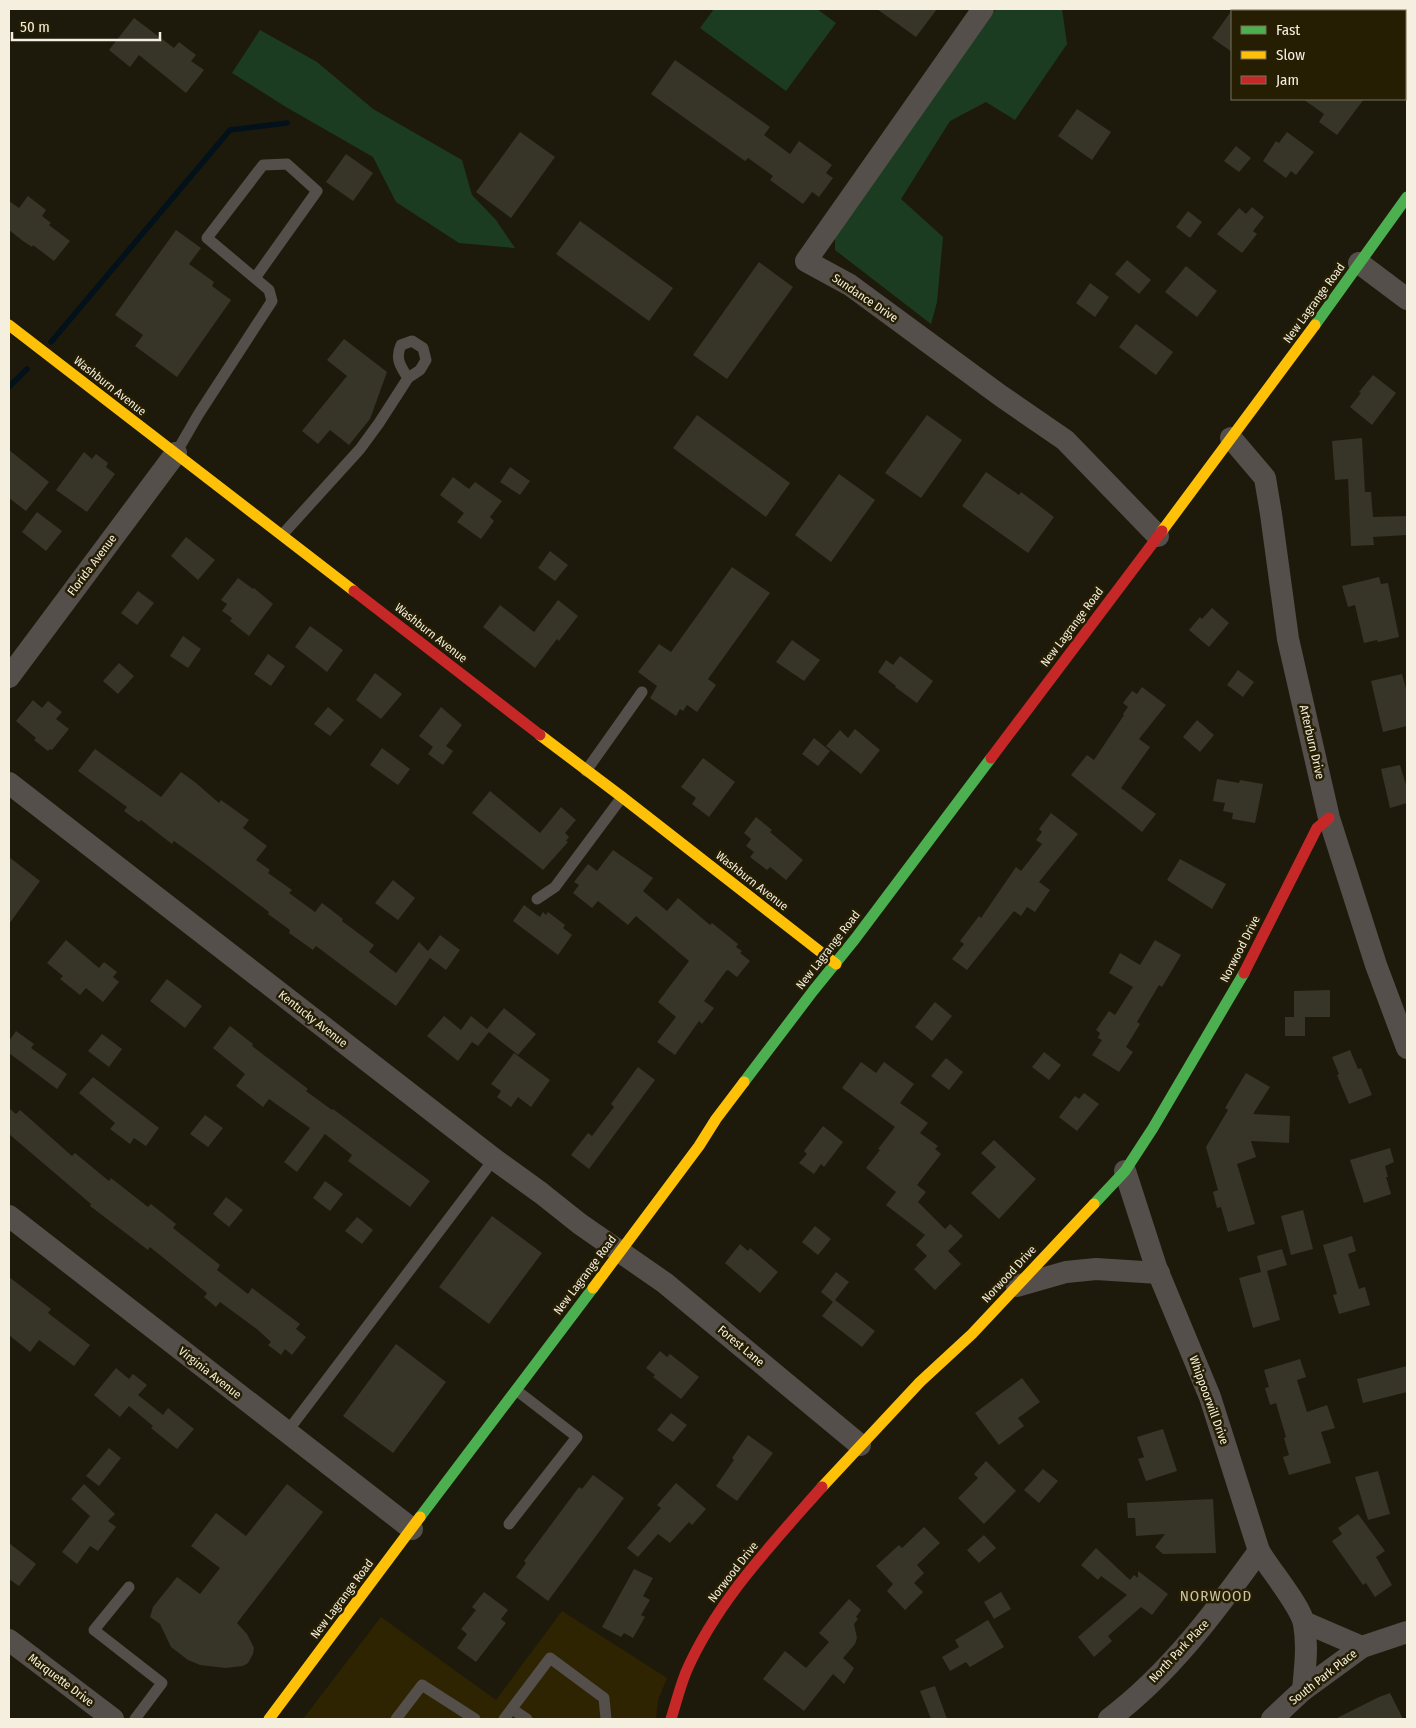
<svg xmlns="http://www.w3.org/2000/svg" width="1416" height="1728" viewBox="0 0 1416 1728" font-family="'Fira Sans Condensed',sans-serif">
  <rect width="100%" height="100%" fill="#1e1a0b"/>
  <!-- built -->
  <polygon fill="#2e2402" points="562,1611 667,1678 658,1700 656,1719 303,1719 381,1617 496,1700"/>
  <!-- green -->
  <g fill="#1c3c21">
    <polygon points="714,9 817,9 836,23 786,91 700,28"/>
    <polygon points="996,9 1062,9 1067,44 1015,120 986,102 950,121 901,199 943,237 937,302 931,324 835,250 835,233"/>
    <polygon points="260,30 317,62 373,109 462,160 472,195 496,220 515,248 459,243 396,202 373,157 286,107 232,73"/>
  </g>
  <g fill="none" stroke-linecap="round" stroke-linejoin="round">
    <!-- stream -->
    <g stroke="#03111a" stroke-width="5.5">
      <polyline points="51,342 230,130 287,123"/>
      <polyline points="9,387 27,369"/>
    </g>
  </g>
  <!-- building -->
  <g fill="#373428">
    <polygon points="877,9 937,9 916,37"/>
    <polygon points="1232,10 1232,52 1212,38"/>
    <polygon points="134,18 174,48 179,42 196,55 191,61 204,70 186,93 139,55 130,67 109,50"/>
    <polygon points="675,60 770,127 764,135 790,154 799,141 832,165 826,173 833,178 819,197 812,192 803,204 770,180 773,176 748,158 745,161 651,94"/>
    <polygon points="1303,99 1364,99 1337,135 1319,122 1324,114"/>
    <polygon points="1077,109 1111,132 1092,160 1058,136"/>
    <polygon points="520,132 555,157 511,218 476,192"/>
    <polygon points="1287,132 1314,152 1296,175 1291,171 1286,178 1263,161 1276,141 1279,143"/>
    <polygon points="1236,146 1251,158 1239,172 1224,161"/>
    <polygon points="346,154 373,173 353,201 326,182"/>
    <polygon points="28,196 46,210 42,216 51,223 49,225 70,241 54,261 33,245 32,247 23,241 9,230 9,201 19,208"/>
    <polygon points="1252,207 1264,217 1253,231 1257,234 1242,253 1217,234 1239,208 1246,214"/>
    <polygon points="1188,211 1202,222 1190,238 1176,227"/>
    <polygon points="580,221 673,288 649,321 556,254"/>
    <polygon points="176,230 201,248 189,264 214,282 212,286 231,300 177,377 135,346 143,335 115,315"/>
    <polygon points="1127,260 1151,280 1139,294 1115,274"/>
    <polygon points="759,262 793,287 727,379 693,355"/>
    <polygon points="1186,266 1217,291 1197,317 1165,292"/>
    <polygon points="1090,283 1109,297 1095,317 1076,303"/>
    <polygon points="1136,324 1173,352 1156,375 1119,347"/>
    <polygon points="344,339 387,372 370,419 349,445 330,430 318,444 302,431 347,376 327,360"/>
    <polygon points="1373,375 1396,393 1372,425 1350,407 1361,393 1359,392"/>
    <polygon points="697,415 790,483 766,517 673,448"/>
    <polygon points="927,415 962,440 921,498 885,473"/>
    <polygon points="1362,438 1365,492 1371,492 1373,517 1407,516 1407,535 1373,537 1374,545 1351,546 1348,479 1335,480 1332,441"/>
    <polygon points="9,450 49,482 26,511 9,498"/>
    <polygon points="84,452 92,459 96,454 108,463 106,467 115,474 87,512 56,490"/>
    <polygon points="510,467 530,481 520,495 500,482"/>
    <polygon points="986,472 1019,495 1021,492 1054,517 1028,553 962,506"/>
    <polygon points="839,474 875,500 831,562 795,535"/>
    <polygon points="453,477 469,489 475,482 502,501 490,517 494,521 481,539 457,522 464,513 440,495"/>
    <polygon points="37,512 62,531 46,551 22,532"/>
    <polygon points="186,537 215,560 198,580 171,556"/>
    <polygon points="550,551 568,565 555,581 538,568"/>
    <polygon points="732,567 770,593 708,679 716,685 697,712 687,705 683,711 680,709 676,716 650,698 657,686 638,672 659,644 671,652"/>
    <polygon points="1379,577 1381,584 1388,583 1399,637 1378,642 1377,640 1364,643 1355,605 1348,607 1342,586"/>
    <polygon points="238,578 253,589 254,588 273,604 249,636 230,621 232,618 222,611 227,604 221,600"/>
    <polygon points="138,591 154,603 137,625 121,613"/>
    <polygon points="558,600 578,616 559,641 557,639 535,668 483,627 500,605 534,632"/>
    <polygon points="1212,608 1229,623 1209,647 1189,630 1200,617 1202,619"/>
    <polygon points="310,626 343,650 327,672 295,647"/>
    <polygon points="183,636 201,649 188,668 170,656"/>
    <polygon points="792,640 820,660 804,681 776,662"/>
    <polygon points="268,654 285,666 271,686 254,674"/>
    <polygon points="900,656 933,681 917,703 895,687 896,686 878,672 886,660 893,665"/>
    <polygon points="119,663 134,676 118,694 103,681"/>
    <polygon points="1238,670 1254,682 1243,697 1227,685"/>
    <polygon points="375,673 402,694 381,719 356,700"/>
    <polygon points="1402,674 1407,692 1407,726 1383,732 1371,681"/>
    <polygon points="1142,687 1166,705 1139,739 1150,747 1121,788 1156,814 1142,832 1071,775 1087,755 1094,760 1124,715 1123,714 1128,707 1123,703 1132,691 1137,694"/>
    <polygon points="33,700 42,708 48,701 62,712 56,719 69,729 52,750 50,749 48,751 34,740 36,738 16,721"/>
    <polygon points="328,707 344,720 330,736 314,724"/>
    <polygon points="441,707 462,725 446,746 453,751 443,765 428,754 433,747 419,736"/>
    <polygon points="1197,720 1214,735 1200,752 1183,737"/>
    <polygon points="855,729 880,750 861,774 826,746 840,730 848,738"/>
    <polygon points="814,738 830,751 818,766 802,754"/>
    <polygon points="382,748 410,769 398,785 370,765"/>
    <polygon points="95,749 161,797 181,772 196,783 219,803 221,800 249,820 243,828 267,846 256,860 270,870 268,873 292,890 289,893 315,912 322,903 343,919 342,921 374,945 369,952 396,973 419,942 428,951 440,935 460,950 446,970 430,958 396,1006 316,946 313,950 289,933 290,930 268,914 269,912 203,862 174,841 172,844 141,820 139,822 124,811 127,807 78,771"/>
    <polygon points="703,758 735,782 709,817 692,804 696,798 681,787"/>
    <polygon points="1400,765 1407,788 1407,803 1390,808 1381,769"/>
    <polygon points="1217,779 1239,783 1240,780 1263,784 1255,823 1232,819 1233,813 1223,811 1225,803 1213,801"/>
    <polygon points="490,791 540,833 561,807 576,820 565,833 569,837 566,841 568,842 543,870 472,813"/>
    <polygon points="1051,813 1078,834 1039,882 1050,890 1035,912 1027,907 1021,916 1014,911 967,970 952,959 964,944 960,941 979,916 981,918 1016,867 1021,871 1042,844 1036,840 1042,832 1039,829"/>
    <polygon points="756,817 772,830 770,832 803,860 786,880 770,867 767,870 750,857 754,852 746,846 751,839 744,833"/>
    <polygon points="613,850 653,878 643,891 667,911 678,898 710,925 712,923 738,944 736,947 742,951 740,953 750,961 737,977 728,970 726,971 704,1001 714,1008 702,1024 699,1021 675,1055 657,1042 676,1017 658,1002 689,961 636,916 628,925 598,901 592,908 573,893 579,885 574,882 588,864 597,871"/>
    <polygon points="9,857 40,881 9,924"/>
    <polygon points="1180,859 1226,884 1212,909 1167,880"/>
    <polygon points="393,880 415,898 398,920 375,903"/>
    <polygon points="524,905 540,917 543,912 546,915 548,912 565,925 563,928 572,935 558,955 513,921"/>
    <polygon points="66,940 99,968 104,962 117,972 113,977 119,982 103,1002 86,988 80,995 60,979 63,976 47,963"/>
    <polygon points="1155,940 1181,955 1162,987 1159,985 1137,1022 1140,1024 1126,1047 1133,1052 1119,1072 1092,1055 1102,1040 1098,1038 1100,1033 1096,1030 1109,1011 1115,1015 1133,987 1109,973 1120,953 1140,965"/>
    <polygon points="167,979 202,1006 185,1028 150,1001"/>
    <polygon points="1330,990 1330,1017 1305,1017 1305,1036 1285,1036 1285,1017 1294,1017 1294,991"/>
    <polygon points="935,1002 952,1016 932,1041 915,1027"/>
    <polygon points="504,1008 536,1034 518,1055 489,1032 478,1046 472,1042 458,1061 427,1036 444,1016 461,1030 471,1016 487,1029"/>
    <polygon points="230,1026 253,1044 252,1046 308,1089 306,1091 332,1110 333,1109 430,1181 410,1207 348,1161 352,1155 325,1134 297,1172 284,1162 310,1128 269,1099 263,1107 236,1086 245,1074 213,1048"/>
    <polygon points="16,1031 34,1044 31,1048 67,1074 57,1089 9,1053 9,1041"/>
    <polygon points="102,1034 122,1049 109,1067 88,1051"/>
    <polygon points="1350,1050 1358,1069 1361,1068 1372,1095 1349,1104 1337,1075 1339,1074 1332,1057"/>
    <polygon points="1044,1052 1061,1065 1049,1080 1032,1067"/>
    <polygon points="514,1053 550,1080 531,1107 518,1097 511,1107 497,1097 501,1091 491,1084"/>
    <polygon points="946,1058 963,1072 949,1090 931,1076"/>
    <polygon points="861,1062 876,1073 884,1062 914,1084 900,1103 928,1123 920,1133 938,1146 935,1149 941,1154 917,1185 926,1192 918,1202 945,1229 950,1224 963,1236 948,1251 961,1264 935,1290 914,1269 927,1256 916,1245 925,1235 886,1205 896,1192 866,1168 880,1150 878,1149 895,1127 842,1088"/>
    <polygon points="638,1067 655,1080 589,1169 571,1155 588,1133 592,1136 614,1107 611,1104"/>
    <polygon points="1246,1073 1270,1087 1253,1114 1290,1116 1289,1143 1251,1141 1256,1157 1237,1164 1255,1224 1228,1232 1221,1207 1217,1208 1213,1192 1218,1190 1206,1147 1228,1110 1225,1108"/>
    <polygon points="93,1077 159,1128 146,1146 134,1138 130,1144 110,1129 115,1123 79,1093"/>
    <polygon points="1084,1093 1099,1104 1077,1131 1059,1117 1075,1096 1079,1099"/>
    <polygon points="9,1108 16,1114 20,1110 72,1156 75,1153 109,1181 111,1178 148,1207 151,1204 176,1224 173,1228 220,1265 217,1270 248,1294 252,1288 300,1324 296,1329 306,1337 292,1355 285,1349 281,1355 268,1345 271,1342 258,1330 220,1302 216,1307 204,1297 207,1293 150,1247 148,1250 90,1206 91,1204 9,1134"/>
    <polygon points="205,1115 223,1128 208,1147 190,1134"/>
    <polygon points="823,1126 843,1142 824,1167 821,1164 814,1174 799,1163 807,1154 804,1151"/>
    <polygon points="994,1140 1036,1179 999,1219 971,1193 996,1167 981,1153"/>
    <polygon points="1390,1148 1394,1162 1385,1166 1388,1177 1386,1177 1391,1194 1364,1203 1350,1160"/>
    <polygon points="325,1181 343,1194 330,1211 313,1198"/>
    <polygon points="226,1197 243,1210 229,1227 213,1214"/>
    <polygon points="1303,1210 1313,1249 1291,1255 1281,1216"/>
    <polygon points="492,1216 542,1253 489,1324 439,1287"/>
    <polygon points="357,1217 373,1230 362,1244 345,1231"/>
    <polygon points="815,1226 831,1239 818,1255 802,1242"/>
    <polygon points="1352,1236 1356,1251 1348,1254 1359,1289 1365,1287 1370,1305 1339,1314 1333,1295 1337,1294 1323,1245"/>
    <polygon points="740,1244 748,1251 750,1248 778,1272 760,1293 725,1263"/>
    <polygon points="1282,1249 1287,1265 1267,1271 1280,1320 1253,1328 1239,1278 1261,1272 1257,1256"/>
    <polygon points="836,1272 849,1282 835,1300 875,1331 862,1347 822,1316 833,1302 821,1292"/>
    <polygon points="9,1277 51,1309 48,1313 90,1345 74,1366 39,1340 30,1352 9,1335"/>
    <polygon points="396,1344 446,1382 393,1453 343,1416"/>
    <polygon points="660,1351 667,1357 670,1354 699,1377 681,1399 653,1377 655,1375 646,1368"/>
    <polygon points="1300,1359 1306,1377 1297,1380 1307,1412 1327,1405 1335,1428 1321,1432 1331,1463 1289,1475 1283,1457 1289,1455 1284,1438 1286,1437 1276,1403 1270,1405 1265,1388 1269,1387 1264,1370"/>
    <polygon points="1407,1366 1407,1392 1363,1403 1357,1379"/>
    <polygon points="116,1368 129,1379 133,1374 147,1385 138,1395 163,1415 168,1408 194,1429 177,1449 151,1428 153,1426 129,1406 120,1417 94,1395"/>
    <polygon points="1022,1378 1040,1402 1018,1418 1024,1426 999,1445 975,1413"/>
    <polygon points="671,1413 687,1425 673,1442 657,1430"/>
    <polygon points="1163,1429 1177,1471 1146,1481 1138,1459 1144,1457 1137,1437"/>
    <polygon points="748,1435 773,1453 737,1501 716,1486 734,1460 732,1458"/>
    <polygon points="109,1448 121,1458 99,1486 86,1476"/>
    <polygon points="986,1461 1016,1491 984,1524 958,1498 978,1478 974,1474"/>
    <polygon points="1043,1469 1058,1481 1039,1503 1024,1490"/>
    <polygon points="1378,1471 1390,1514 1368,1520 1355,1477"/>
    <polygon points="593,1475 624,1498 548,1601 516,1577 526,1563 524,1561 579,1487 582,1489"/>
    <polygon points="676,1483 706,1509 692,1525 689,1522 670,1543 658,1534 638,1557 627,1548 661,1508 657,1505"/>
    <polygon points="84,1484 115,1514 108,1521 116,1527 98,1551 90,1546 77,1564 62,1552 90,1516 71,1499"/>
    <polygon points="287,1484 323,1512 237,1623 247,1634 254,1648 253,1654 248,1663 243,1666 225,1668 200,1665 188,1660 171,1647 160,1624 150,1617 153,1607 177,1577 200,1594 220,1568 191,1546 216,1513 246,1536"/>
    <polygon points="1213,1499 1216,1553 1163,1554 1155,1547 1165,1534 1136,1536 1135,1518 1128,1518 1127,1503"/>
    <polygon points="1358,1514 1385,1551 1376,1557 1392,1585 1375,1597 1366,1583 1363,1585 1332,1541 1342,1534 1338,1528"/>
    <polygon points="924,1527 940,1543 917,1565 924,1573 914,1583 923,1592 905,1610 887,1591 893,1584 876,1566 899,1545 902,1548"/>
    <polygon points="984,1535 996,1548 979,1563 967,1550"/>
    <polygon points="9,1543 36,1564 19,1586 9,1579"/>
    <polygon points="1096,1548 1130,1580 1134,1575 1138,1578 1138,1571 1168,1594 1152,1615 1141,1607 1108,1636 1112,1641 1094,1657 1078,1637 1127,1595 1101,1576 1098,1580 1081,1565"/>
    <polygon points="634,1569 653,1578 643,1596 650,1600 641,1615 645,1617 633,1638 624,1633 621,1637 602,1627"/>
    <polygon points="484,1592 508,1610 501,1619 506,1623 476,1662 457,1648 467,1634 461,1629 476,1610 472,1607"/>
    <polygon points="1001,1592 1011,1609 994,1619 984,1602"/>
    <polygon points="849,1599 861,1610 856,1617 858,1619 854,1624 857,1638 855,1644 843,1658 854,1668 844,1684 833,1674 804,1711 763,1679 785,1651 806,1668 829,1642 819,1633"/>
    <polygon points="988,1620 1004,1647 970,1667 966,1662 950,1671 942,1657 959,1647 955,1640"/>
    <polygon points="935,1686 947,1719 931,1719 920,1691"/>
    <polygon points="1390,1693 1403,1719 1335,1719 1379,1697"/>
  </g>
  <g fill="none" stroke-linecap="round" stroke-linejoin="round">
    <!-- lane -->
    <g stroke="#544f4a" stroke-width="11">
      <polyline points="176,453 198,415 272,301 269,290 207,238 263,165 287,164 317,191 255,278"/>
      <path d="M282,535L360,449L379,423L408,378L420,370L426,360L423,348L412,341L401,345C395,358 400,366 408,378"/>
      <polyline points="586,771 642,692"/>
      <polyline points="537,899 555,887 622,797"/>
      <polyline points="287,1432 494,1159"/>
      <polyline points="509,1524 577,1437 516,1390"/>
      <polyline points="129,1587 94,1630 162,1683 135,1719"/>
      <polyline points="512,1709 527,1719"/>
      <polyline points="396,1719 422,1685 475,1719"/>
      <polyline points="504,1719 550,1658 604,1698 606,1719"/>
    </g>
    <!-- street -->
    <g stroke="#544f4a" stroke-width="22">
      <polyline points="983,9 806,261 850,285 1001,396 1065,440 1158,536"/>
      <polyline points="1359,263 1407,299"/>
      <polyline points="1231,438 1265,478 1271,514 1288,639 1329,818 1376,965 1407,1048"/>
      <polyline points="9,677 176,453"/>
      <polyline points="9,783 494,1159 541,1193 580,1224 665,1283 860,1445"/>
      <path d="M1125,1171L1156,1267L1210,1397L1259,1551C1270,1570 1301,1606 1304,1624C1308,1646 1305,1668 1303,1690"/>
      <polyline points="9,1216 412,1529"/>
      <polyline points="1017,1286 1066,1272 1096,1269 1159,1273"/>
      <polyline points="1304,1622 1362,1647"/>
      <polyline points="9,1640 113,1719"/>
      <path d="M1109,1719C1169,1674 1215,1612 1259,1551"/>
      <polyline points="1272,1719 1303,1690 1362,1647 1407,1632"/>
    </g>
    <!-- fast -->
    <g stroke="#4caf50" stroke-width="11">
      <polyline points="1315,325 1407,197"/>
      <polyline points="744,1082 813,991 855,939 991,758"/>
      <polyline points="1094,1204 1125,1171 1153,1128 1244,973"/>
      <polyline points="420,1517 593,1288"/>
    </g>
    <!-- slow -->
    <g stroke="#ffc107" stroke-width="11">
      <polyline points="9,325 354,591"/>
      <polyline points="1162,531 1315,325"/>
      <polyline points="540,735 622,797 836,964"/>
      <polyline points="593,1288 699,1146 716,1119 744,1082"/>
      <polyline points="822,1487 920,1382 972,1334 1094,1204"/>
      <polyline points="269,1719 420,1517"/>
    </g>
    <!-- jam -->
    <g stroke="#c62828" stroke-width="11">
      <polyline points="354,591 540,735"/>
      <polyline points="991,758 1162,531"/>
      <polyline points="1244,973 1317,828 1329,818"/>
      <path d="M671,1719C676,1703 680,1687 686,1672C717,1601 772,1544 822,1487"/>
    </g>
  </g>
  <g text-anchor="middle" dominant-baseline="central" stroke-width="5" stroke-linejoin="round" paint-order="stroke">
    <!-- street labels -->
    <g font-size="12" fill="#f4efdf" stroke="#261e03">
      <text transform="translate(865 298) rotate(34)">Sundance Drive</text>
      <text transform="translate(1314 303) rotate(-54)">New Lagrange Road</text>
      <text transform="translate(110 386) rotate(38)">Washburn Avenue</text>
      <text transform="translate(92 565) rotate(-53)">Florida Avenue</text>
      <text transform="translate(1072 627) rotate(-53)">New Lagrange Road</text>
      <text transform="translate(431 633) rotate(38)">Washburn Avenue</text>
      <text transform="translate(1312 742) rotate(77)">Arterburn Drive</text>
      <text transform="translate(752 881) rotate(38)">Washburn Avenue</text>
      <text transform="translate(1240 949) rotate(-63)">Norwood Drive</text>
      <text transform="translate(828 950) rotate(-52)">New Lagrange Road</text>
      <text transform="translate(313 1019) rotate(38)">Kentucky Avenue</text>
      <text transform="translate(1009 1274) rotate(-47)">Norwood Drive</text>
      <text transform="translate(585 1275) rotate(-53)">New Lagrange Road</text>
      <text transform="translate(741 1346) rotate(40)">Forest Lane</text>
      <text transform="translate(210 1373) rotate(38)">Virginia Avenue</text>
      <text transform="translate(1209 1400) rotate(70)">Whippoorwill Drive</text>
      <text transform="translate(733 1572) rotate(-52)">Norwood Drive</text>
      <text transform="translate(342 1599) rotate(-53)">New Lagrange Road</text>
      <text transform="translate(1179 1651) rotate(-47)">North Park Place</text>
      <text transform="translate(1323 1677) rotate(-38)">South Park Place</text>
      <text transform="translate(61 1680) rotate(37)">Marquette Drive</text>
    </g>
    <!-- quarter labels -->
    <g font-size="15" letter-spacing="1" fill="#cec3a4" stroke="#261e03">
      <text x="1216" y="1596">NORWOOD</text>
    </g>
  </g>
  <!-- border -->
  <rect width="1416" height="1728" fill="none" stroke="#f4efdf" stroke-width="20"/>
  <!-- legend -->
  <rect x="1231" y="10" width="175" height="90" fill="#261e03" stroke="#78725b"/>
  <rect x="1241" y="26" width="25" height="8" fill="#4caf50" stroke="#78725b"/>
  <text x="1276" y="35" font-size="15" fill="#f4efdf">Fast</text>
  <rect x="1241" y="51" width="25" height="8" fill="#ffc107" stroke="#78725b"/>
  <text x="1276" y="60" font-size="15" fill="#f4efdf">Slow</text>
  <rect x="1241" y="76" width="25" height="8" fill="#c62828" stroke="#78725b"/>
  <text x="1276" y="85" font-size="15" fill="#f4efdf">Jam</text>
  <!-- scale -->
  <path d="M12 32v8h148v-8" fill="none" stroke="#f4efdf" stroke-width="2.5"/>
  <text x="20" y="32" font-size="15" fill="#f4efdf" stroke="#261e03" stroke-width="4" paint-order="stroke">50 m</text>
</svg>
